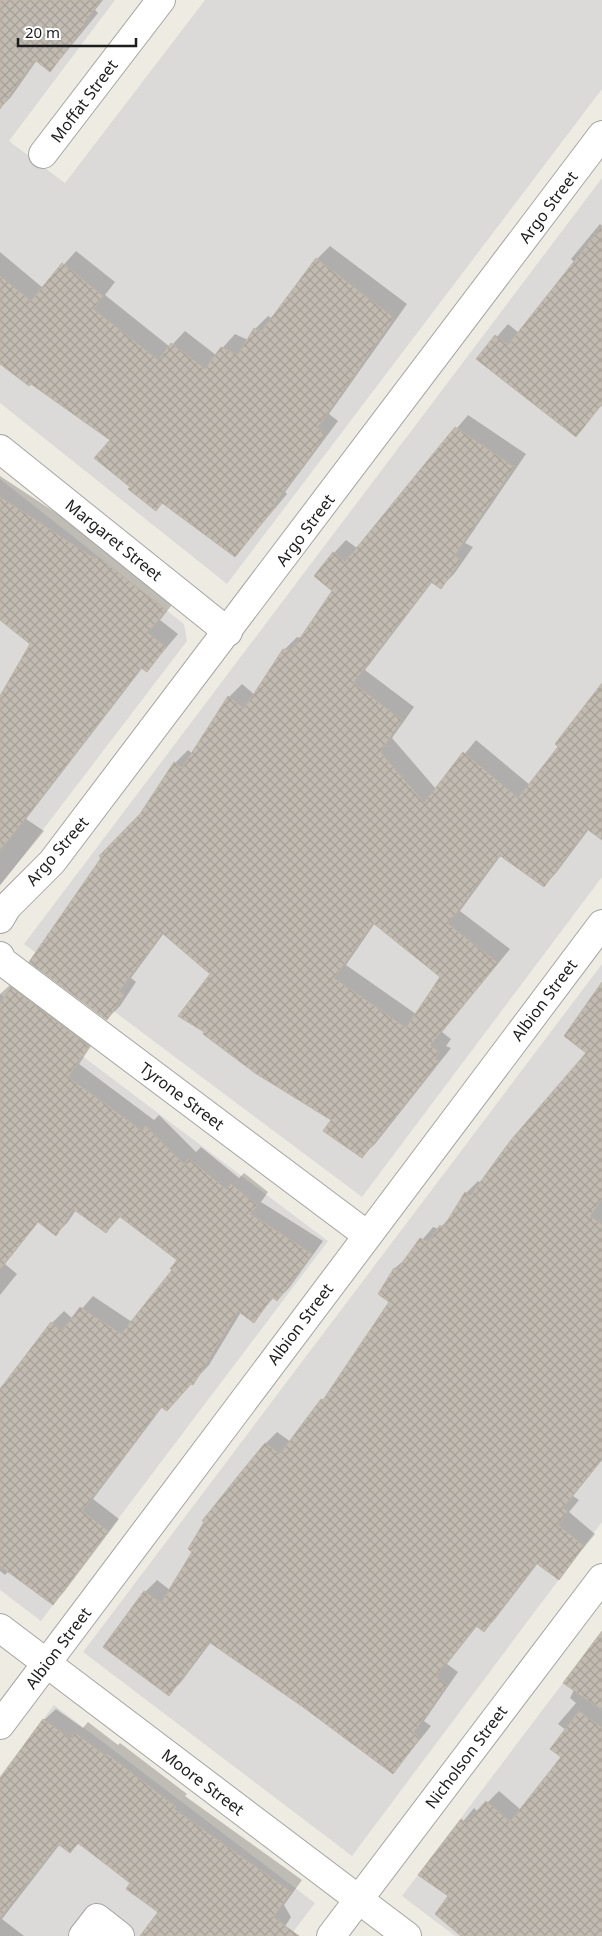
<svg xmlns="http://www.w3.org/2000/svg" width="602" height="1936" viewBox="0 0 602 1936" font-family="'Noto Sans',sans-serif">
  <defs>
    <pattern id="building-cross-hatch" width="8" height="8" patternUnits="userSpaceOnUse" patternTransform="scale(1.25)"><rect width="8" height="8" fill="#c2bbb2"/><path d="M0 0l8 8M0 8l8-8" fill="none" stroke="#a6a099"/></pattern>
  </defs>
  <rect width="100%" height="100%" fill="#eeece2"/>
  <!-- residential -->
  <g fill="#dbdad9">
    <polygon points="0,0 115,0 9,141 65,183 205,0 602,0 602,89 227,584 0,403"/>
    <polygon points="602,178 602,877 362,1197 24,944"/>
    <polygon points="0,479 184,624 187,641 0,886"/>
    <polygon points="602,964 602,1522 352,1856 83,1652"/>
    <polygon points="0,994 328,1241 41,1621 0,1590"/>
    <polygon points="602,1631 602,1936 455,1936 402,1896"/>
    <polygon points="54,1705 315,1903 290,1936 136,1936 95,1904 71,1936 0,1936 0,1776"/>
  </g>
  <!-- shadow -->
  <g fill="#0003" fill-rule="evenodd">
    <polygon points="0,0 103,0 95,10 98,13 62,57 49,70 37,60 11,97 0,108"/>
    <polygon points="600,224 602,226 602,405 576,435 478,359 508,324 519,333 575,263 571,259"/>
    <polygon points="330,246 407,304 329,414 338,421 285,492 287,494 235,556 163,502 156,509 96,458 111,440 0,361 0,252 43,288 76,251 115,282 105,295 170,347 185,331 216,355 235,334 248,340 255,329 268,316 273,319 317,259"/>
    <path d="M468,415L526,454L465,543L473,547L454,574L441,587L433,581L365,670L414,707L392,738L436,789L476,740L530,785L602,686V839L589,829L556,873L544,886L501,855L460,911L510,949L442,1032L451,1039L446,1046L451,1048L375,1144L362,1156L212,973L164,933L131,978L136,982L120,1006L107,1019L141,815L175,763L188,750L193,754L229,697L242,684L255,695L284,650L297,637L302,638L334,590V553L346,540L357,548ZM375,923L442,976L416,1014L346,965Z"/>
    <polygon points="0,476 108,547 178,597 160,620 178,634 147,671 143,667 26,819 44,831 0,885 0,699 32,644 0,619"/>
    <polygon points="24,976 100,1033 79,1064 154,1120 159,1115 196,1152 201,1147 239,1178 244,1173 268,1192 261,1202 323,1241 289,1288 277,1300 274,1297 254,1321 241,1312 209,1365 179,1397 163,1406 93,1499 119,1519 64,1592 53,1603 9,1571 5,1575 0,1571 0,1391 52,1323 64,1311 73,1319 93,1296 132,1322 174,1270 178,1260 121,1216 106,1232 76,1210 68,1222 56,1234 39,1221 5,1264 17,1274 0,1295 0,994 10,985 13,987"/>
    <polygon points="602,984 602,1460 573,1496 579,1500 569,1512 595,1534 559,1578 538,1563 495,1619 484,1631 477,1626 447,1664 458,1672 424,1721 431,1726 393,1773 303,1706 211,1642 181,1682 169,1694 145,1592 157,1580 170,1590 194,1552 206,1522 204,1521 266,1443 277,1432 291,1442 331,1391 391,1302 379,1294 395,1268 408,1257 433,1227 439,1229 453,1214 466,1193 478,1181 481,1183 588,1053"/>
    <polygon points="602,1633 602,1936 491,1936 450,1896 420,1875 474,1808 478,1812 499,1791 521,1810 562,1757 566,1730 558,1724 576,1703 570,1698"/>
    <polygon points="56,1709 83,1728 88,1722 118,1745 120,1743 187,1794 185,1796 302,1880 284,1905 291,1917 279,1936 142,1936 160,1912 132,1882 79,1843 70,1852 60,1844 2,1919 24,1936 0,1936 0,1801 44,1720"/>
  </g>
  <!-- building -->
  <g fill="url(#building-cross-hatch)" stroke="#bfb4a5" fill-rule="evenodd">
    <polygon points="0,0 101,0 83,24 85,26 50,72 35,60 0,109"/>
    <polygon points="602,226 602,404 576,437 476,359 495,335 508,345"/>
    <polygon points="316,258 394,318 317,428 326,434 273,506 275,507 235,557 162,503 156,511 128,489 130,487 94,458 110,440 31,384 29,386 0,364 0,276 31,301 62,263 103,296 93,309 158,360 171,343 205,369 221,347 238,355 254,328 261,332"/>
    <path d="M455,427L514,467L454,556L461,560L441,589L431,582L353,683L402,720L380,752L424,803L463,752L518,798L558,747L555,744L602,683V840L587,829L544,887L499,855L448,924L498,963L430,1045L439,1052L435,1059L439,1061L362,1158L323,1131L331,1120L255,1073L203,1034L204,1032L178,1016L210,974L162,933L119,991L124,995L107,1020L29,962L101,858L99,856L140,814L174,762L182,768L228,696L244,709L283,649L292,650L332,591L314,576L333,552L345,562ZM373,923L440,977L406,1028L334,978Z"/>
    <polygon points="0,497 95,559 97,556 166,610 148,633 166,647 147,672 141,668 0,851 0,696 30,644 0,620"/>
    <polygon points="602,982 602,1199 590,1216 602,1225 602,1459 563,1508 568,1512 558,1525 584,1546 559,1580 536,1563 484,1632 476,1626 436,1676 447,1685 413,1733 420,1738 393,1774 303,1707 209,1642 169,1696 103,1647 144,1591 161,1603 192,1552 188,1549 204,1522 202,1521 242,1471 265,1443 280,1454 321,1399 323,1400 389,1302 378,1294 394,1268 397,1270 420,1238 429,1242 440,1225 443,1228 465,1192 470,1196 511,1140 586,1053 564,1036"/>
    <polygon points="11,987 89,1046 68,1077 142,1131 146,1126 185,1165 188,1158 227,1190 231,1184 257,1205 250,1214 312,1254 277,1301 272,1297 254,1323 238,1311 193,1385 191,1384 167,1411 161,1407 82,1511 108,1531 53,1605 0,1566 0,1389 51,1322 62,1331 80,1307 121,1334 172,1270 170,1269 177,1260 119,1216 106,1233 73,1209 56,1236 38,1222 0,1269 0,1004"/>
    <polygon points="602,1631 602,1710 563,1683"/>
    <polygon points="579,1711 602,1728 602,1936 461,1936 435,1914 448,1896 418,1875 461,1819 466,1823 486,1801 510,1822 561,1757 550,1749"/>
    <polygon points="43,1719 71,1739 75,1733 106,1756 107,1754 176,1807 174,1809 291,1892 273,1917 299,1936 140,1936 158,1912 126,1889 130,1883 78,1843 70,1853 58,1844 0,1918 0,1778"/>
  </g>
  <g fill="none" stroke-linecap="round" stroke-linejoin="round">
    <defs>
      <g id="minor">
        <polyline points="43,154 161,0"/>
        <polyline points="0,449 228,632"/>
        <polyline points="0,919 7,907 52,862 602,135"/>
        <polyline points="0,956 2,961 367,1235"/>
        <polyline points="0,1628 407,1936"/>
        <polyline points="0,1725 602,924"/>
        <polyline points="83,1936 97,1918 120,1936"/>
        <polyline points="331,1936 602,1578"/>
      </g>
    </defs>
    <!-- minor casing -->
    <use href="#minor" stroke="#a4a4a4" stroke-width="30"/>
    <!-- minor -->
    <use href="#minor" stroke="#fff" stroke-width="28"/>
  </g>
  <g text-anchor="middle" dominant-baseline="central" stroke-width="5" stroke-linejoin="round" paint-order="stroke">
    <!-- street labels -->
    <g font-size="16" fill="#1d1d1d" stroke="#fff">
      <text transform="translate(84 101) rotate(-53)">Moffat Street</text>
      <text transform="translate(548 207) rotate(-53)">Argo Street</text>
      <text transform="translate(305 530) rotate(-53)">Argo Street</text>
      <text transform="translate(114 540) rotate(39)">Margaret Street</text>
      <text transform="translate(57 851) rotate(-49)">Argo Street</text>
      <text transform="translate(544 1000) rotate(-53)">Albion Street</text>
      <text transform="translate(182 1096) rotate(37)">Tyrone Street</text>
      <text transform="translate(300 1324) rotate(-53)">Albion Street</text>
      <text transform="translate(58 1648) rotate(-53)">Albion Street</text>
      <text transform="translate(466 1757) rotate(-53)">Nicholson Street</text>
      <text transform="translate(203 1782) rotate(37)">Moore Street</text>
    </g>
  </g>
  <!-- scale -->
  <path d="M18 38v8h118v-8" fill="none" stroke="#1d1d1d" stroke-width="2.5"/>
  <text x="25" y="38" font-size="15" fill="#1d1d1d" stroke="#ffffff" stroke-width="4" paint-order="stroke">20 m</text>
</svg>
